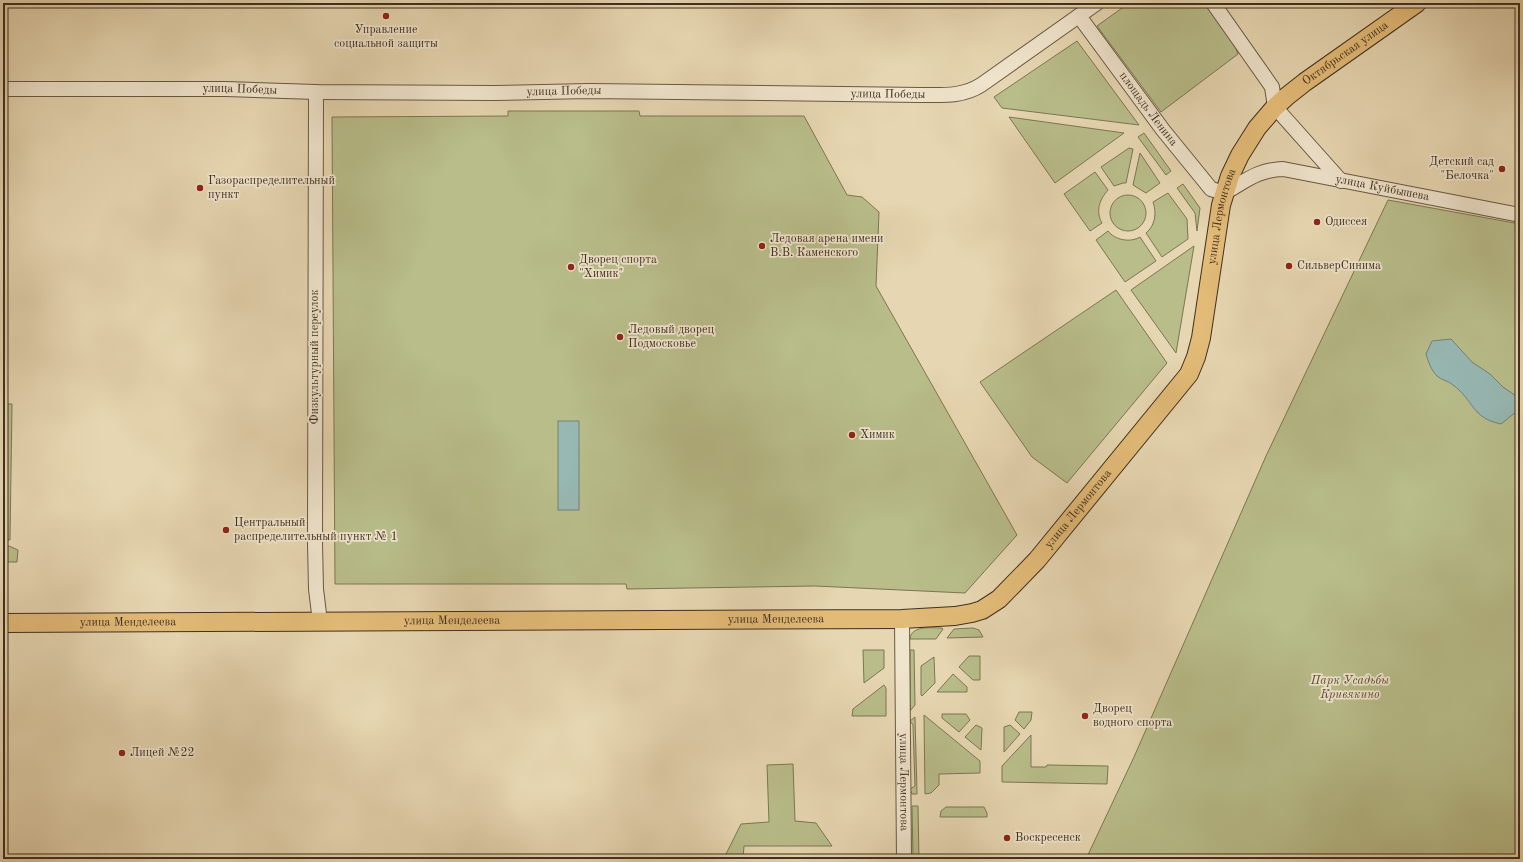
<svg xmlns="http://www.w3.org/2000/svg" width="1523" height="862" viewBox="0 0 1523 862" font-family="'Old Standard TT',serif">
  <rect width="100%" height="100%" fill="#e6d6b1"/>
  <filter id="stains"><feTurbulence type="fractalNoise" baseFrequency=".005" numOctaves="4"/><feColorMatrix values="0 0 0 0 .2 0 0 0 0 .09 0 0 0 0 .02 0 0 0 .5 -.17"/></filter>
  <radialGradient id="worn" r=".72"><stop offset=".6" stop-color="#630" stop-opacity="0"/><stop offset="1" stop-color="#630" stop-opacity=".3"/></radialGradient>
  <!-- green -->
  <g fill="#b8bd8a" stroke="#7c7654">
    <polygon points="1129,3 1205,3 1233,41 1238,54 1161,112 1097,26"/>
    <polygon points="1077,41 1139,125 1002,108 994,97"/>
    <polygon points="508,111 639,111 640,116 804,116 847,195 862,197 879,212 876,286 1017,535 965,593 815,586 627,589 626,584 335,584 332,117 508,116"/>
    <polygon points="1009,117 1124,133 1055,183"/>
    <polygon points="1144,133 1171,171 1166,175 1138,137"/>
    <polygon points="1129,148 1133,149 1126,183 1123,183 1114,186 1101,167"/>
    <polygon points="1140,153 1160,183 1146,193 1133,185"/>
    <path d="M1095,172L1108,190C1100,199 1095,211 1102,223L1090,231L1064,194Z"/>
    <polygon points="1183,184 1200,208 1197,231 1195,213 1177,188"/>
    <path d="M1168,193L1187,219L1188,239L1162,257L1146,233C1155,226 1157,213 1153,202Z"/>
    <circle cx="1128" cy="213" r="18"/>
    <polygon points="1388,200 1520,224 1520,859 1086,859 1134,757 1266,456"/>
    <path d="M1108,231C1115,240 1130,243 1140,237L1156,261L1125,282L1096,240Z"/>
    <polygon points="1194,246 1176,353 1131,290"/>
    <polygon points="1116,290 1167,363 1067,483 1032,457 980,382"/>
    <polygon points="3,404 12,404 10,540 3,540"/>
    <polygon points="3,546 9,546 18,550 17,562 3,562"/>
    <path d="M942,628L943,629L936,639H910C911,625 932,628 942,628Z"/>
    <polygon points="973,628 979,630 983,637 947,638 954,629"/>
    <polygon points="863,650 884,650 884,668 864,683"/>
    <polygon points="910,650 914,650 915,705 910,711"/>
    <polygon points="969,656 980,656 980,680 973,680 959,667"/>
    <polygon points="934,657 935,683 922,696 921,695 921,666"/>
    <polygon points="953,674 967,687 967,692 937,692"/>
    <polygon points="884,685 886,688 886,716 852,716 853,709"/>
    <polygon points="1019,712 1032,712 1031,720 1024,729 1015,720"/>
    <polygon points="942,714 966,714 970,720 959,732 942,718"/>
    <polygon points="924,715 980,761 980,773 939,774 939,785 931,793 925,794"/>
    <polygon points="915,717 917,794 912,794 910,789 915,786 913,725 910,721"/>
    <polygon points="976,725 982,728 981,750 965,737"/>
    <polygon points="1010,725 1020,734 1004,752 1004,727"/>
    <polygon points="1031,735 1031,767 1046,767 1047,765 1108,766 1107,784 1002,782 1002,766"/>
    <polygon points="793,764 795,821 816,823 832,846 744,846 743,859 726,859 726,854 741,824 769,822 767,765"/>
    <polygon points="912,806 918,806 919,859 913,859"/>
    <polygon points="946,807 984,807 987,813 987,817 940,817 941,811"/>
  </g>
  <!-- water -->
  <g fill="#97b8b3" stroke="#748178">
    <path d="M1451,339L1472,362L1490,374L1503,387L1516,396L1519,404L1516,412L1501,424C1471,418 1474,400 1453,385C1449,381 1441,380 1437,376C1431,370 1428,361 1426,354L1432,341Z"/>
    <rect x="558" y="421" width="21" height="89"/>
  </g>
  <g fill="none" stroke-linecap="round" stroke-linejoin="round">
    <defs>
      <g id="minor">
        <polyline points="1213,3 1272,87 1275,107 1341,181"/>
        <path id="s1" d="M1079,16L1163,130L1211,189L1224,193C1246,181 1257,170 1283,169L1520,215"/>
        <path id="s2" d="M3,89H226L316,92L494,93L589,91L921,95C942,95 962,97 981,85L1097,3"/>
        <polyline points="316,92 315,543 316,589 320,622"/>
        <path id="s3" d="M902,619L904,859"/>
      </g>
      <g id="major">
        <path id="s4" d="M3,623L902,619L955,616L972,613L982,610L999,599L1037,560L1189,374L1196,357L1201,338L1221,205L1230,176L1240,155L1257,128L1275,107L1286,97L1305,82L1417,3"/>
      </g>
    </defs>
    <!-- minor casing -->
    <use href="#minor" stroke="#6a5944" stroke-width="16"/>
    <!-- major casing -->
    <use href="#major" stroke="#402f1f" stroke-width="20"/>
    <!-- minor -->
    <use href="#minor" stroke="#efe4cc" stroke-width="14"/>
    <!-- major -->
    <use href="#major" stroke="#e3bb78" stroke-width="18"/>
  </g>
  <!-- markers -->
  <g fill="#8f2418" stroke="#efe4cc" stroke-width="1.5">
    <circle cx="386" cy="16" r="4"/>
    <circle cx="1502" cy="169" r="4"/>
    <circle cx="200" cy="188" r="4"/>
    <circle cx="1317" cy="222" r="4"/>
    <circle cx="762" cy="246" r="4"/>
    <circle cx="1289" cy="266" r="4"/>
    <circle cx="571" cy="267" r="4"/>
    <circle cx="620" cy="337" r="4"/>
    <circle cx="852" cy="435" r="4"/>
    <circle cx="226" cy="530" r="4"/>
    <circle cx="1085" cy="716" r="4"/>
    <circle cx="122" cy="753" r="4"/>
    <circle cx="1007" cy="838" r="4"/>
  </g>
  <g text-anchor="middle" dominant-baseline="central" stroke-width="3.5" stroke-linejoin="round" paint-order="stroke">
    <!-- poi labels -->
    <g font-size="12" fill="#402f1f" stroke="#efe4cc" text-anchor="start">
      <text x="386" y="30" text-anchor="middle">Управление<tspan x="386" dy="14">социальной защиты</tspan></text>
      <text x="1494" y="162" text-anchor="end">Детский сад<tspan x="1494" dy="14">"Белочка"</tspan></text>
      <text x="208" y="181">Газораспределительный<tspan x="208" dy="14">пункт</tspan></text>
      <text x="1325" y="222">Одиссея</text>
      <text x="770" y="239">Ледовая арена имени<tspan x="770" dy="14">В.В. Каменского</tspan></text>
      <text x="579" y="260">Дворец спорта<tspan x="579" dy="14">"Химик"</tspan></text>
      <text x="1297" y="266">СильверСинима</text>
      <text x="628" y="330">Ледовый дворец<tspan x="628" dy="14">Подмосковье</tspan></text>
      <text x="860" y="435">Химик</text>
      <text x="234" y="523">Центральный<tspan x="234" dy="14">распределительный пункт № 1</tspan></text>
      <text x="1093" y="709">Дворец<tspan x="1093" dy="14">водного спорта</tspan></text>
      <text x="130" y="753">Лицей №22</text>
      <text x="1015" y="838">Воскресенск</text>
    </g>
    <!-- street labels -->
    <g font-size="12" fill="#402f1f" stroke="#efe4cc">
      <text stroke="none"><textPath href="#s4" startOffset="1669">Октябрьская улица</textPath></text>
      <text stroke="none"><textPath href="#s2" startOffset="237">улица Победы</textPath></text>
      <text stroke="none"><textPath href="#s2" startOffset="561">улица Победы</textPath></text>
      <text stroke="none"><textPath href="#s2" startOffset="885">улица Победы</textPath></text>
      <text stroke="none"><textPath href="#s1" startOffset="116">площадь Ленина</textPath></text>
      <text stroke="none"><textPath href="#s1" startOffset="397">улица Куйбышева</textPath></text>
      <text stroke="none"><textPath href="#s4" startOffset="1456">улица Лермонтова</textPath></text>
      <text transform="translate(315 357) rotate(-90)">Физкультурный переулок</text>
      <text stroke="none"><textPath href="#s4" startOffset="1120">улица Лермонтова</textPath></text>
      <text stroke="none"><textPath href="#s4" startOffset="773">улица Менделеева</textPath></text>
      <text stroke="none"><textPath href="#s4" startOffset="449">улица Менделеева</textPath></text>
      <text stroke="none"><textPath href="#s4" startOffset="125">улица Менделеева</textPath></text>
      <text stroke="none"><textPath href="#s3" startOffset="163">улица Лермонтова</textPath></text>
    </g>
    <!-- park labels -->
    <g font-size="12" font-style="italic" fill="#584b34" stroke="#efe4cc">
      <text x="1350" y="681">Парк Усадьбы<tspan x="1350" dy="14">Кривякино</tspan></text>
    </g>
  </g>
  <!-- margin -->
  <rect width="1523" height="862" fill="none" stroke="#e6d6b1" stroke-width="16"/>
  <rect x="4" y="4" width="1515" height="854" fill="none" stroke="#402f1f" stroke-width="2"/>
  <rect x="8" y="8" width="1507" height="846" fill="none" stroke="#402f1f"/>
  <rect width="100%" height="100%" filter="url(#stains)"/>
  <rect width="100%" height="100%" fill="url(#worn)"/>
</svg>
